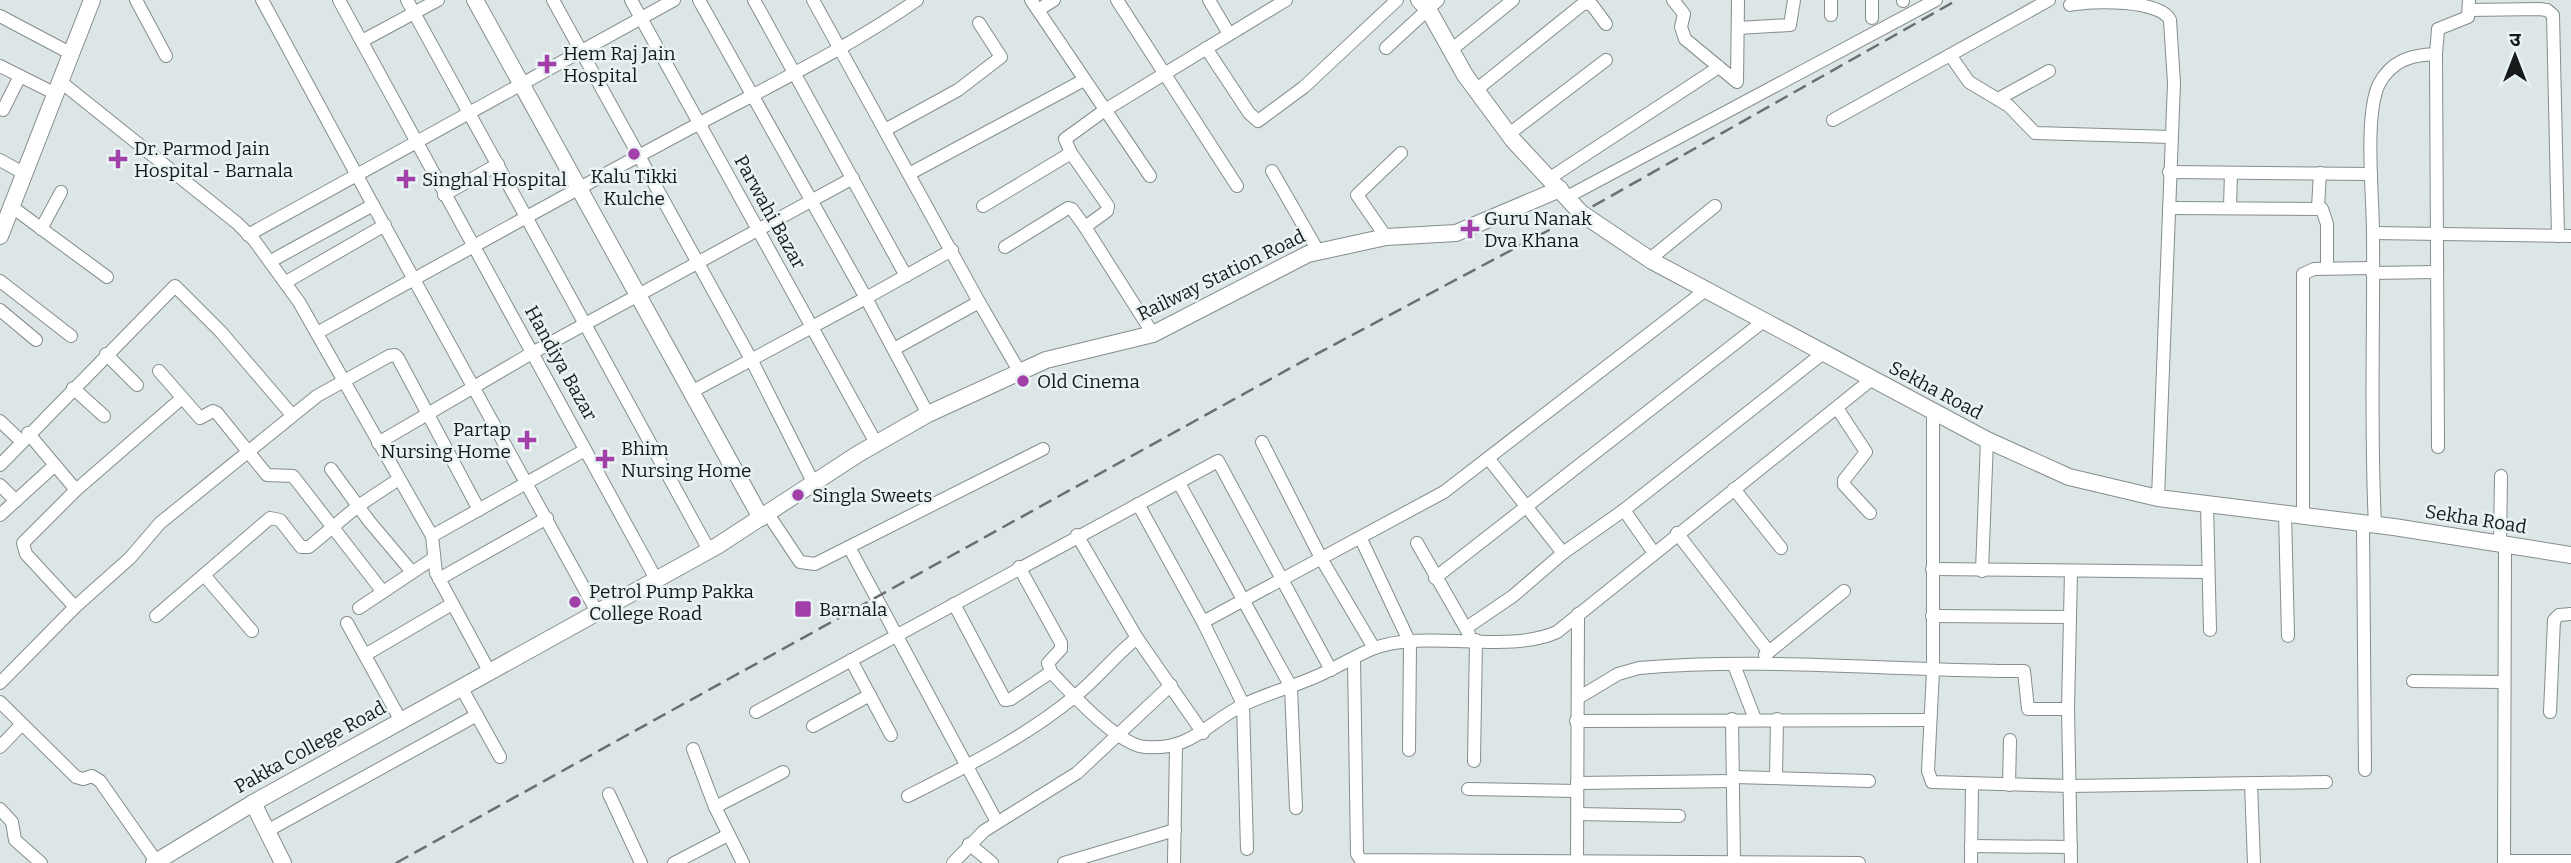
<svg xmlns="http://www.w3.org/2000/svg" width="2571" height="863" viewBox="0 0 2571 863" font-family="Bitter,'Noto Sans Devanagari',serif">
  <rect width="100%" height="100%" fill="#dde6e6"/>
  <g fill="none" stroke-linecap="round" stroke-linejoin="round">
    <defs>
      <g id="minor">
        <polyline points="136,0 166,56"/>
        <polyline points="262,0 373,205"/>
        <polyline points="339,0 656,579"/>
        <polyline points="407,0 709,550"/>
        <polyline points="553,0 752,361 814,484"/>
        <polyline points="631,0 876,443"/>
        <polyline points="699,0 866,298 952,250"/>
        <polyline points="754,0 906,276"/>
        <polyline points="813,0 979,302"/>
        <polyline points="1031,0 1150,176"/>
        <polyline points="1117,0 1237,186"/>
        <polyline points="1209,0 1229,34"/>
        <polyline points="1673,0 1684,14 1681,27 1685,39 1737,82 1738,0"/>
        <polyline points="1903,1 1903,0"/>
        <path d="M2070,5C2093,0 2161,0 2170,20L2174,83L2158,498"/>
        <polyline points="1038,10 1054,0"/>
        <polyline points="2469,10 2539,9 2547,10 2553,15 2558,236"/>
        <polyline points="1831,15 1831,0"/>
        <polyline points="0,16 70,53"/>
        <polyline points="1872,18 1872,0"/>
        <polyline points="1738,28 1790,25 1794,0"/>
        <polyline points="362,41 438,0"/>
        <polyline points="1206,48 1249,113 1258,121 1304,87 1397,0"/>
        <polyline points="1386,48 1438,0"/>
        <polyline points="1451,50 1513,0"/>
        <polyline points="2436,54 2438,447"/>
        <polyline points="1950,55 1969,82 2009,106 2035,133 2171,137"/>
        <polyline points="0,66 56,94"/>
        <polyline points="61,82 237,223 254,240 299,302 432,536 436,573 489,671"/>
        <polyline points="1476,90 1584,3 1592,5 1606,24"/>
        <polyline points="1998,99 2049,71"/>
        <polyline points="3,110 20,76"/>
        <polyline points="1833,120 2049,0"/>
        <polyline points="885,130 958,90 1001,57 979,23"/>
        <polyline points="1509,134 1606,60"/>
        <polyline points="0,160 25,174"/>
        <polyline points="1272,171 1318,251"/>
        <polyline points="2169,172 2371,174"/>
        <polyline points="909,174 1084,80"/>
        <polyline points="1550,178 1719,67"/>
        <polyline points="444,195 498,164"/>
        <polyline points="1567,197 1936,0"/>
        <polyline points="983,206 1071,153"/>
        <polyline points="12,207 107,277"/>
        <polyline points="2230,207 2231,173"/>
        <polyline points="2318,207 2320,173"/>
        <polyline points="2169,208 2322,209 2327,224 2327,268"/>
        <polyline points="41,229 61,192"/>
        <polyline points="2373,233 2571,236"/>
        <polyline points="248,235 674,0"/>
        <polyline points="1386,237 1357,195 1401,153"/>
        <polyline points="1005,247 1068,208 1072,209 1085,227"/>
        <polyline points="1650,259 1715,206"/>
        <polyline points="271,261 373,205 596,610"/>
        <polyline points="2372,273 2436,272"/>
        <polyline points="0,281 71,336"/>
        <polyline points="286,282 385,225"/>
        <polyline points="0,310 36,340"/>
        <path d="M317,333C439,265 562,197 685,131C763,89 845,50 917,0"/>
        <polyline points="1153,334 1085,227 1107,211 1108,206 1071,153 1065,139 1105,110 1286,0"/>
        <polyline points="894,349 979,302 1019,371"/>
        <polyline points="106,354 137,385"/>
        <polyline points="159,371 200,418 213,411 217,413 267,475 293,476 383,592"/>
        <polyline points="73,388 104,416"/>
        <polyline points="693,391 866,298 928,414"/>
        <polyline points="1837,408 1866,452 1844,480 1844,485 1870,513"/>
        <polyline points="1933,413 1933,671 1928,771 1932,782 2071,786 2326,782"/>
        <polyline points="0,421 21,441"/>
        <polyline points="28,433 76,490"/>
        <polyline points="1262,442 1322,560 1374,648"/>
        <polyline points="378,443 532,353 853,178"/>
        <polyline points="1488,458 1563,553"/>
        <polyline points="0,465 175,286 221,332 292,415"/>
        <polyline points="331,469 369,521 412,572"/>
        <polyline points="1179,483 1291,687 1296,808"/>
        <polyline points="0,485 16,501"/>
        <polyline points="1734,489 1781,548"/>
        <polyline points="1138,504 1203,622 1243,704 1247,849"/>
        <polyline points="2207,504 2210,630"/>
        <polyline points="1624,510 1654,553"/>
        <polyline points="2285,513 2288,636"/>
        <polyline points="768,514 800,562 815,564 1043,449"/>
        <polyline points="0,515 55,465"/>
        <polyline points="2303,515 2303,274 2314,269 2372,268"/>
        <polyline points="2363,523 2365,770"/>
        <path d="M2375,525C2370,427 2374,330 2373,232C2373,196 2364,115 2379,84C2392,60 2411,55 2436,54L2438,29L2468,17L2469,0"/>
        <polyline points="1677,533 1769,652"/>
        <polyline points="1077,535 1137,638 1203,733"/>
        <polyline points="432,536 585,450"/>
        <polyline points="1361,539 1410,643 1409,750"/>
        <polyline points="1417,543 1469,634"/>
        <polyline points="2500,543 2501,476"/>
        <polyline points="849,547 997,822"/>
        <path d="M1019,567L1061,643V649L1048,663L1051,672C1070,692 1118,745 1145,747C1192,751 1209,721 1245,704C1268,693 1292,687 1315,677C1334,669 1353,657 1372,649C1426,628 1506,655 1557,632L1872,379"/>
        <polyline points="1932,569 2208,572"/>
        <polyline points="1982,571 1987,440"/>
        <polyline points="204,575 252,631"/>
        <polyline points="1435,578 1765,320"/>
        <polyline points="439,579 547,518"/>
        <polyline points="954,604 1005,700 1011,699 1051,672"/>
        <polyline points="75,607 26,554 23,543 76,490 182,398"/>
        <polyline points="359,608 434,558"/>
        <polyline points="156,616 270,518 280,520 301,547 309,547 358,506 399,479"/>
        <polyline points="1932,616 2070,617"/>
        <polyline points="1203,622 1444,492 1707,289"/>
        <polyline points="347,623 401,721"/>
        <polyline points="1466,628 1513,596 1563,553 1624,510 1822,354"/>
        <polyline points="365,655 452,604"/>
        <polyline points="1765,655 1844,591"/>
        <polyline points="1354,659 1357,854 1361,860 1859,863"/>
        <polyline points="851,660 891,735"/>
        <polyline points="1734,665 1755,719"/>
        <polyline points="2413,681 2503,682"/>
        <polyline points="0,683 75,607 130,558 160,523 317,396 389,356 395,355 398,358 479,510"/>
        <polyline points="461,687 500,757"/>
        <path d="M1578,698L1618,674L1639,668C1767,657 1896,671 2024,671L2028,709H2068"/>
        <polyline points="0,702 76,777 83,779 92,776 100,781 156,861"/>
        <polyline points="756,712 1218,461 1331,670"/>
        <polyline points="2550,712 2554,620 2559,615 2571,614"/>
        <polyline points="1732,719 1734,862"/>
        <polyline points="1576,721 1930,720"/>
        <polyline points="813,726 870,695"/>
        <polyline points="0,747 22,724"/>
        <polyline points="693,749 715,807 743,863"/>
        <polyline points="1474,761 1476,640"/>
        <polyline points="1734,777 1869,781"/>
        <polyline points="1776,778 1777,719"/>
        <polyline points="1577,783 1733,781"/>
        <polyline points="2251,784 2254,863"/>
        <polyline points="2009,785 2010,740"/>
        <polyline points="1468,789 1577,791"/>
        <polyline points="609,794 641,863"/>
        <path d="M908,796C965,767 1024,738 1074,697C1097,679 1114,656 1137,638"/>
        <polyline points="715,807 783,772"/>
        <polyline points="0,809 12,822 15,840 41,863"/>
        <polyline points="1578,814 1679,816"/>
        <polyline points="267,831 477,715"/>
        <polyline points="969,844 992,863"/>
        <polyline points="1971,846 2071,847"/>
        <polyline points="2504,861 2571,861"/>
        <polyline points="674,863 728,835"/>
        <polyline points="953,863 984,831 1077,773 1171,685"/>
        <polyline points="1064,863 1175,830"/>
        <polyline points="1174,863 1176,745"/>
        <polyline points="1577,863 1578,614"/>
        <polyline points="1971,863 1972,785"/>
        <polyline points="2071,863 2068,709 2071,571"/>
        <polyline points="2504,863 2505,544"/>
      </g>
      <g id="tertiary">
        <polyline points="475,0 761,518"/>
        <polyline points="1419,0 1428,9 1465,75 1513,140 1581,213 1652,261 1987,440 2069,477 2158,498 2394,527 2571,555"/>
        <polyline points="0,236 92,0"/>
        <polyline points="253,803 283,863"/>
        <polyline points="154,863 253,803 717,546 858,454 928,414 1046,360 1153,334 1308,254 1386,237 1456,233 1560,189"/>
      </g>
    </defs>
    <!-- minor casing -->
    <use href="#minor" stroke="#858d8d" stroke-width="14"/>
    <!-- tertiary casing -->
    <use href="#tertiary" stroke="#858d8d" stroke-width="18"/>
    <!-- minor -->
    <use href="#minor" stroke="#fff" stroke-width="12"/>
    <!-- tertiary -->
    <use href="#tertiary" stroke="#fff" stroke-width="16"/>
    <!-- rail -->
    <polyline stroke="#6a6f6f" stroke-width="2.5" stroke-dasharray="14 7" stroke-linecap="butt" points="396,863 1296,365 1581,213 1957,0"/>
  </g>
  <!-- markers -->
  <g fill="#a040a8" stroke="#eaf3f3" stroke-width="2.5">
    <path d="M543.5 53.5h7v7h7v7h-7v7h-7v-7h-7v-7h7z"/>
    <circle cx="634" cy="154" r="7"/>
    <path d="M114.5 148.5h7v7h7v7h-7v7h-7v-7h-7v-7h7z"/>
    <path d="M402.5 168.5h7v7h7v7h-7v7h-7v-7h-7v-7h7z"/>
    <path d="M1466.5 218.5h7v7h7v7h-7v7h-7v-7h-7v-7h7z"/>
    <circle cx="1023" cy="381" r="7"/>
    <path d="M523.5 429.5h7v7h7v7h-7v7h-7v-7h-7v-7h7z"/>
    <path d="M601.5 448.5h7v7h7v7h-7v7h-7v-7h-7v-7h7z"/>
    <circle cx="798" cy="495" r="7"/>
    <circle cx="575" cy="602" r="7"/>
    <rect x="794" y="600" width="18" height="18" rx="3.5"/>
  </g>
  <g text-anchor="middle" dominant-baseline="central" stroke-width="5" stroke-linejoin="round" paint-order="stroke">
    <!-- poi labels -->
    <g font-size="19" fill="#171a1a" stroke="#eaf3f3" text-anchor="start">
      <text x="563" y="53">Hem Raj Jain<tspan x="563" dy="22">Hospital</tspan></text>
      <text x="134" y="148">Dr. Parmod Jain<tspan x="134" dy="22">Hospital - Barnala</tspan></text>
      <text x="634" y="176" text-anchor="middle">Kalu Tikki<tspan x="634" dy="22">Kulche</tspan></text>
      <text x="422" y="179">Singhal Hospital</text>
      <text x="1484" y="218">Guru Nanak<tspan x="1484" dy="22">Dva Khana</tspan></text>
      <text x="1037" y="381">Old Cinema</text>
      <text x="511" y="429" text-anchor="end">Partap<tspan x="511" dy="22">Nursing Home</tspan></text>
      <text x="621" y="448">Bhim<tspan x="621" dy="22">Nursing Home</tspan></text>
      <text x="812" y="495">Singla Sweets</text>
      <text x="589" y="591">Petrol Pump Pakka<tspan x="589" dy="22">College Road</tspan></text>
      <text x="819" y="609">Barnala</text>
    </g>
    <!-- street labels -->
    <g font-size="19" fill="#171a1a" stroke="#eaf3f3">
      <text transform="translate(770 212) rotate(61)">Parwahi Bazar</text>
      <text transform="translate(1221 275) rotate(-26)">Railway Station Road</text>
      <text transform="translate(561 363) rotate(61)">Handiya Bazar</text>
      <text transform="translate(1936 390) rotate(28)">Sekha Road</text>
      <text transform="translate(2476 519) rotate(9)">Sekha Road</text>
      <text transform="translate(310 747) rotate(-29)">Pakka College Road</text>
    </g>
  </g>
  <!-- north arrow -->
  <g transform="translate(2515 56)" stroke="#eaf3f3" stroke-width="5" paint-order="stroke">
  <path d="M0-5L12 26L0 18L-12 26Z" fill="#171a1a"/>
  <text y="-10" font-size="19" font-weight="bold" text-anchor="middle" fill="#171a1a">उ</text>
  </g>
</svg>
